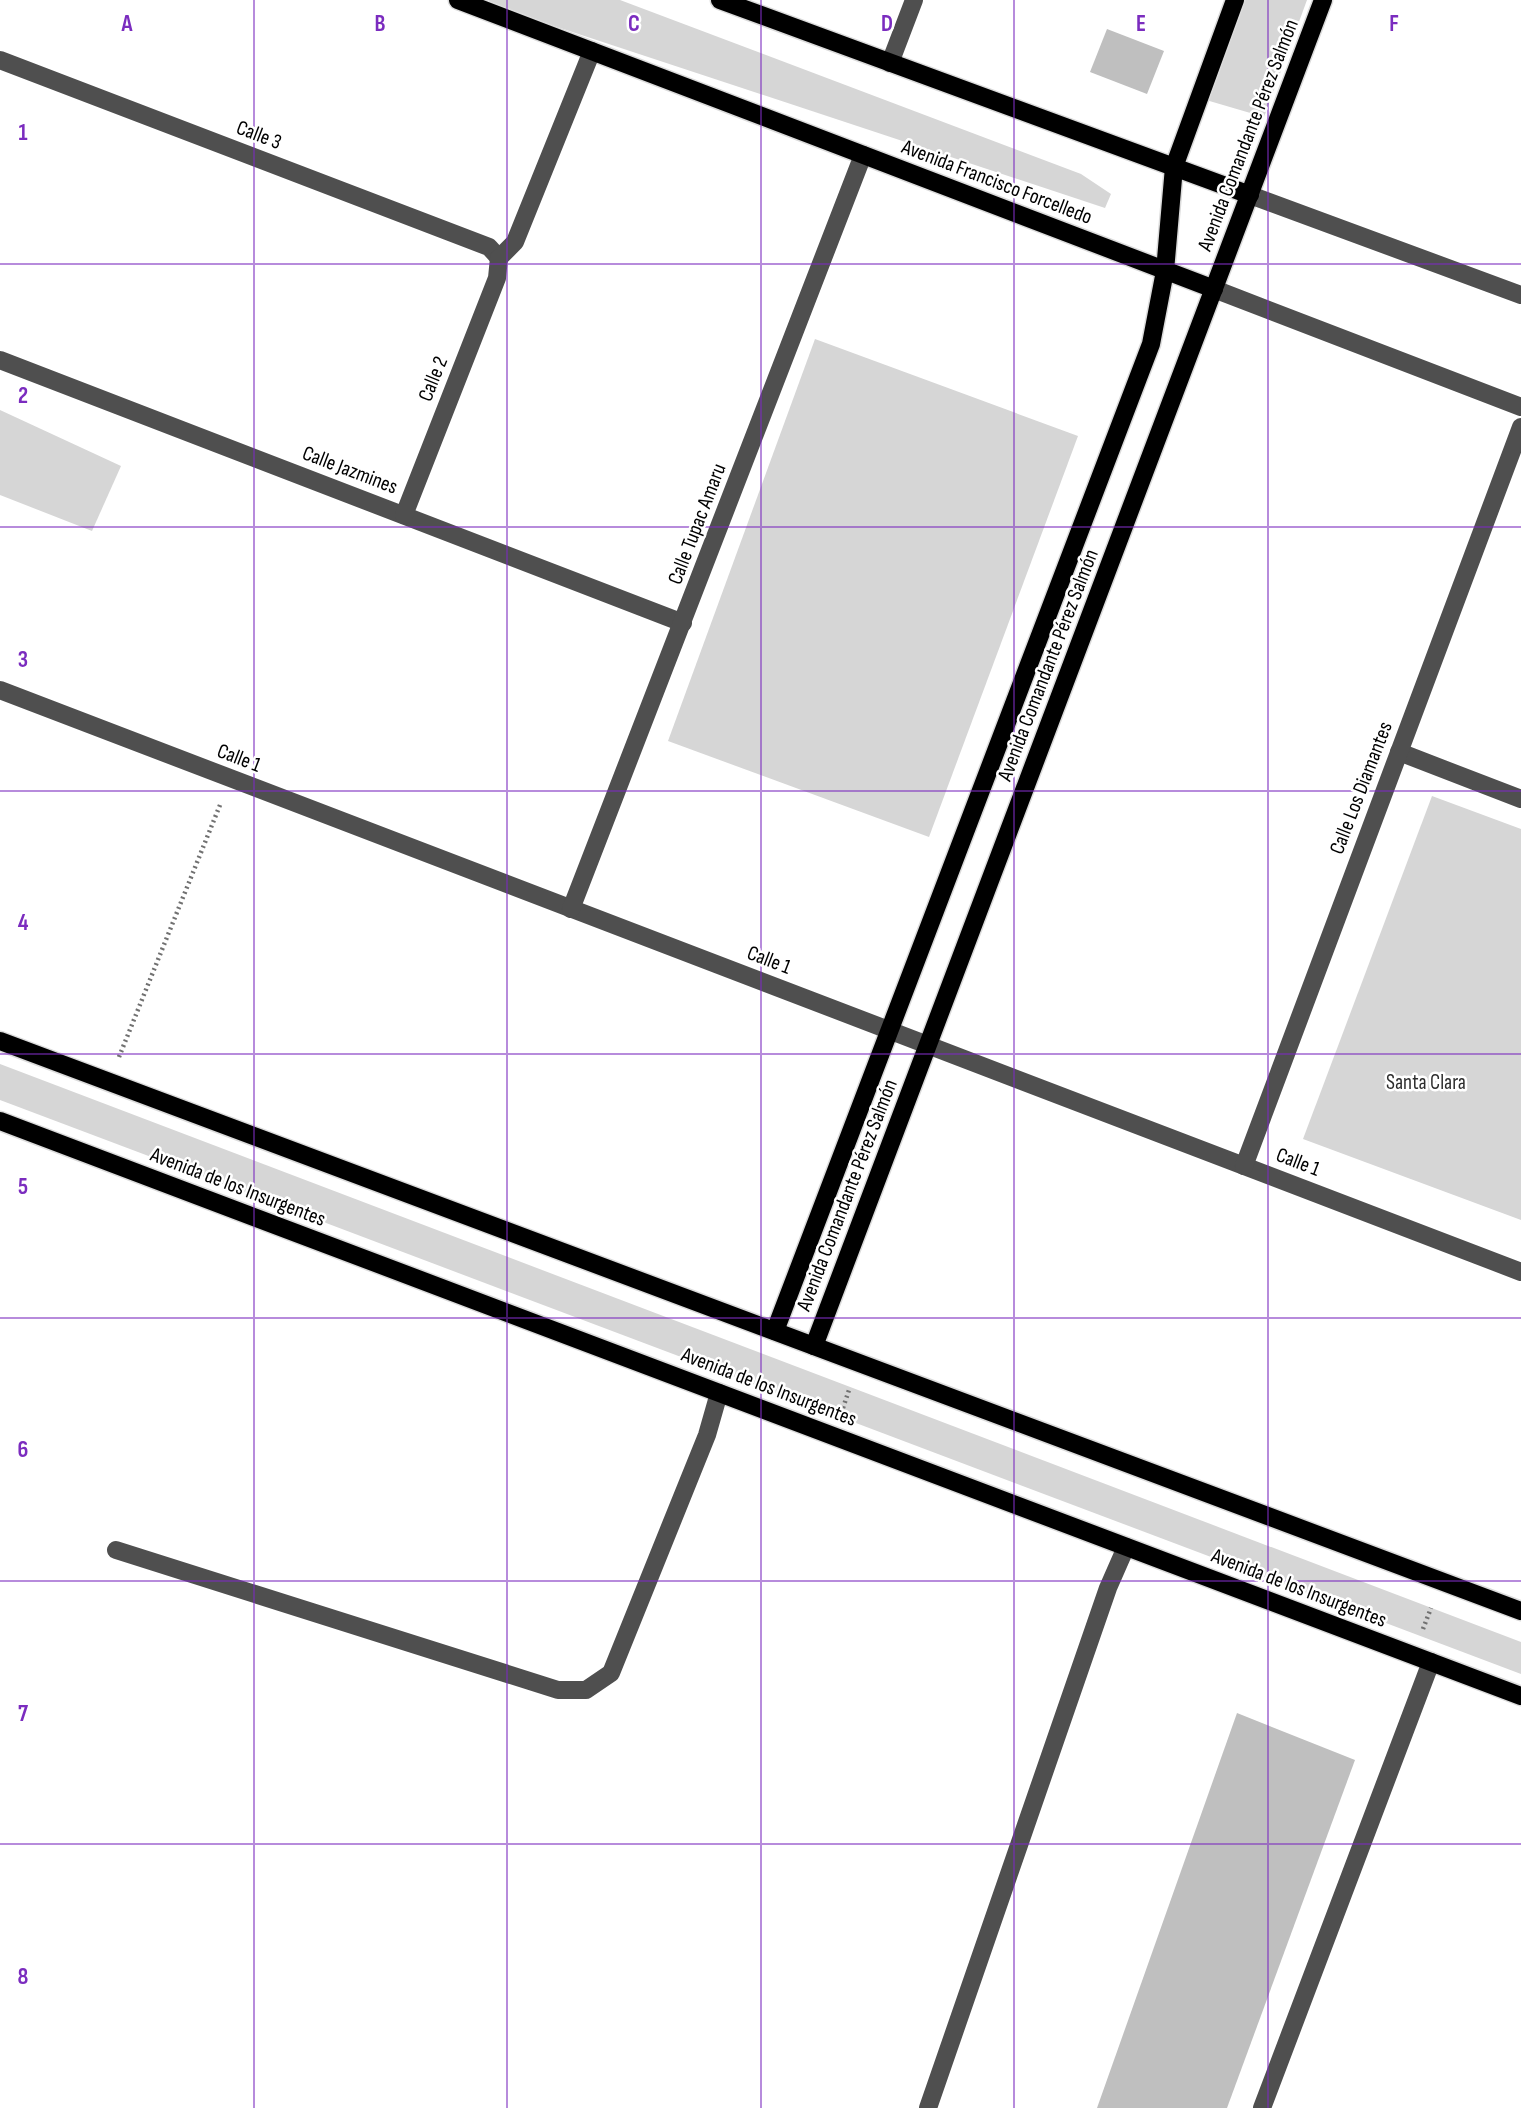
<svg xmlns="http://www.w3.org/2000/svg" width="1521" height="2108" viewBox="0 0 1521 2108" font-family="'Sofia Sans Condensed',sans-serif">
  <rect width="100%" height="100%" fill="#fff"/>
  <!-- green -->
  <g fill="#d6d6d6">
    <polygon points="488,0 620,0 1081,174 1111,194 1105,208 497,7"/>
    <polygon points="1245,0 1307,0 1264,117 1206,100"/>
    <polygon points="815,339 1078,436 929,837 668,741"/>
    <polygon points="0,410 121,466 92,531 0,495"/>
    <polygon points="1432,796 1521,829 1521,1220 1303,1139"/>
    <polygon points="0,1064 1521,1642 1521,1674 0,1100"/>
  </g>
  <!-- building -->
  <g fill="#bfbfbf">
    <polygon points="1107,29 1164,51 1147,94 1090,72"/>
    <polygon points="1237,1713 1355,1760 1227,2108 1097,2108"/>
  </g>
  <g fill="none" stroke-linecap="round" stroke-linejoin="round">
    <defs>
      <g id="major">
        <polyline points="458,0 1214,289"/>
        <polyline points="720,0 1250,195"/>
        <polyline points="0,1041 1521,1611"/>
        <polyline points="0,1121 1521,1696"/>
        <polyline points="775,1331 1151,344 1165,271 1174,167 1235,0"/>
        <polyline points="814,1346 1323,0"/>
      </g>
    </defs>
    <!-- major casing -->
    <use href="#major" stroke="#dbdbdb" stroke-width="21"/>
    <!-- path -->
    <g stroke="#717171" stroke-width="4.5" stroke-dasharray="2 3.5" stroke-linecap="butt">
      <polyline points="119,1057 220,805"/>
      <polyline points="843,1408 849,1390"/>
      <polyline points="1423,1629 1431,1608"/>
    </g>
    <!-- minor -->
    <g stroke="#4f4f4f" stroke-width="18">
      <polyline points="0,60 489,247 499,258"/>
      <polyline points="890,63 914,0"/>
      <polyline points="1250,195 1521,295"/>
      <polyline points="499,258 515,242 592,51"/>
      <polyline points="1214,289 1521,407"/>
      <polyline points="0,360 683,623"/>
      <polyline points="404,515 497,278 499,258"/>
      <polyline points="0,690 1521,1272"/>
      <polyline points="1399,752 1521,799"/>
      <polyline points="571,909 863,155"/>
      <polyline points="1244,1166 1521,427"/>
      <polyline points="116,1550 558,1690 586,1690 611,1673 707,1435 719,1393"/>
      <polyline points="928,2108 1108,1588 1126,1547"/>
      <polyline points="1262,2108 1431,1662"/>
    </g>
    <!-- major -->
    <use href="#major" stroke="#000" stroke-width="18"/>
  </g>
  <!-- grid -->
  <path fill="none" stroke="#7b2cbf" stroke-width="2" stroke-opacity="0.55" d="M254,0V2108M507,0V2108M761,0V2108M1014,0V2108M1268,0V2108M0,264H1521M0,527H1521M0,791H1521M0,1054H1521M0,1318H1521M0,1581H1521M0,1844H1521"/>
  <g text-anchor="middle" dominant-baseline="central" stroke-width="5" stroke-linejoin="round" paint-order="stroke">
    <!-- street labels -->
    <g font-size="21" fill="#000" stroke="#fff">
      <text transform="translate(259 135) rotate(21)">Calle 3</text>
      <text transform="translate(1248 135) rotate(-69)">Avenida Comandante Pérez Salmón</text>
      <text transform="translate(997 182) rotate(21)">Avenida Francisco Forcelledo</text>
      <text transform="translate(433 379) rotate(-68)">Calle 2</text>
      <text transform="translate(350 470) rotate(21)">Calle Jazmines</text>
      <text transform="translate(697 524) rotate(-69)">Calle Tupac Amaru</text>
      <text transform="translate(1048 665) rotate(-69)">Avenida Comandante Pérez Salmón</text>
      <text transform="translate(239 758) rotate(21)">Calle 1</text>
      <text transform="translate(1361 788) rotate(-69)">Calle Los Diamantes</text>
      <text transform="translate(769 960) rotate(21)">Calle 1</text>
      <text transform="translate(1298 1162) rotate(21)">Calle 1</text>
      <text transform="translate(238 1187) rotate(21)">Avenida de los Insurgentes</text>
      <text transform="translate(847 1195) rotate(-69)">Avenida Comandante Pérez Salmón</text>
      <text transform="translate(769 1387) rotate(21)">Avenida de los Insurgentes</text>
      <text transform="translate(1299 1588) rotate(21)">Avenida de los Insurgentes</text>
    </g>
    <!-- park labels -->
    <g font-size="21" fill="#2d2d2d" stroke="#fff">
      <text x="1426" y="1082">Santa Clara</text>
    </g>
  </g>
  <g font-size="23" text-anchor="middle" font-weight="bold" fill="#7b2cbf" stroke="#fff" stroke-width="5" stroke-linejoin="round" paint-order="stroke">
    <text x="127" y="31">A</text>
    <text x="380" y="31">B</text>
    <text x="634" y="31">C</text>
    <text x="887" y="31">D</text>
    <text x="1141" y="31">E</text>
    <text x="1394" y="31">F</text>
    <text x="23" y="140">1</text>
    <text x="23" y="403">2</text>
    <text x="23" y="667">3</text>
    <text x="23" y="930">4</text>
    <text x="23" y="1194">5</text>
    <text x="23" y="1457">6</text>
    <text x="23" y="1721">7</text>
    <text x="23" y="1984">8</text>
  </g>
</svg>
